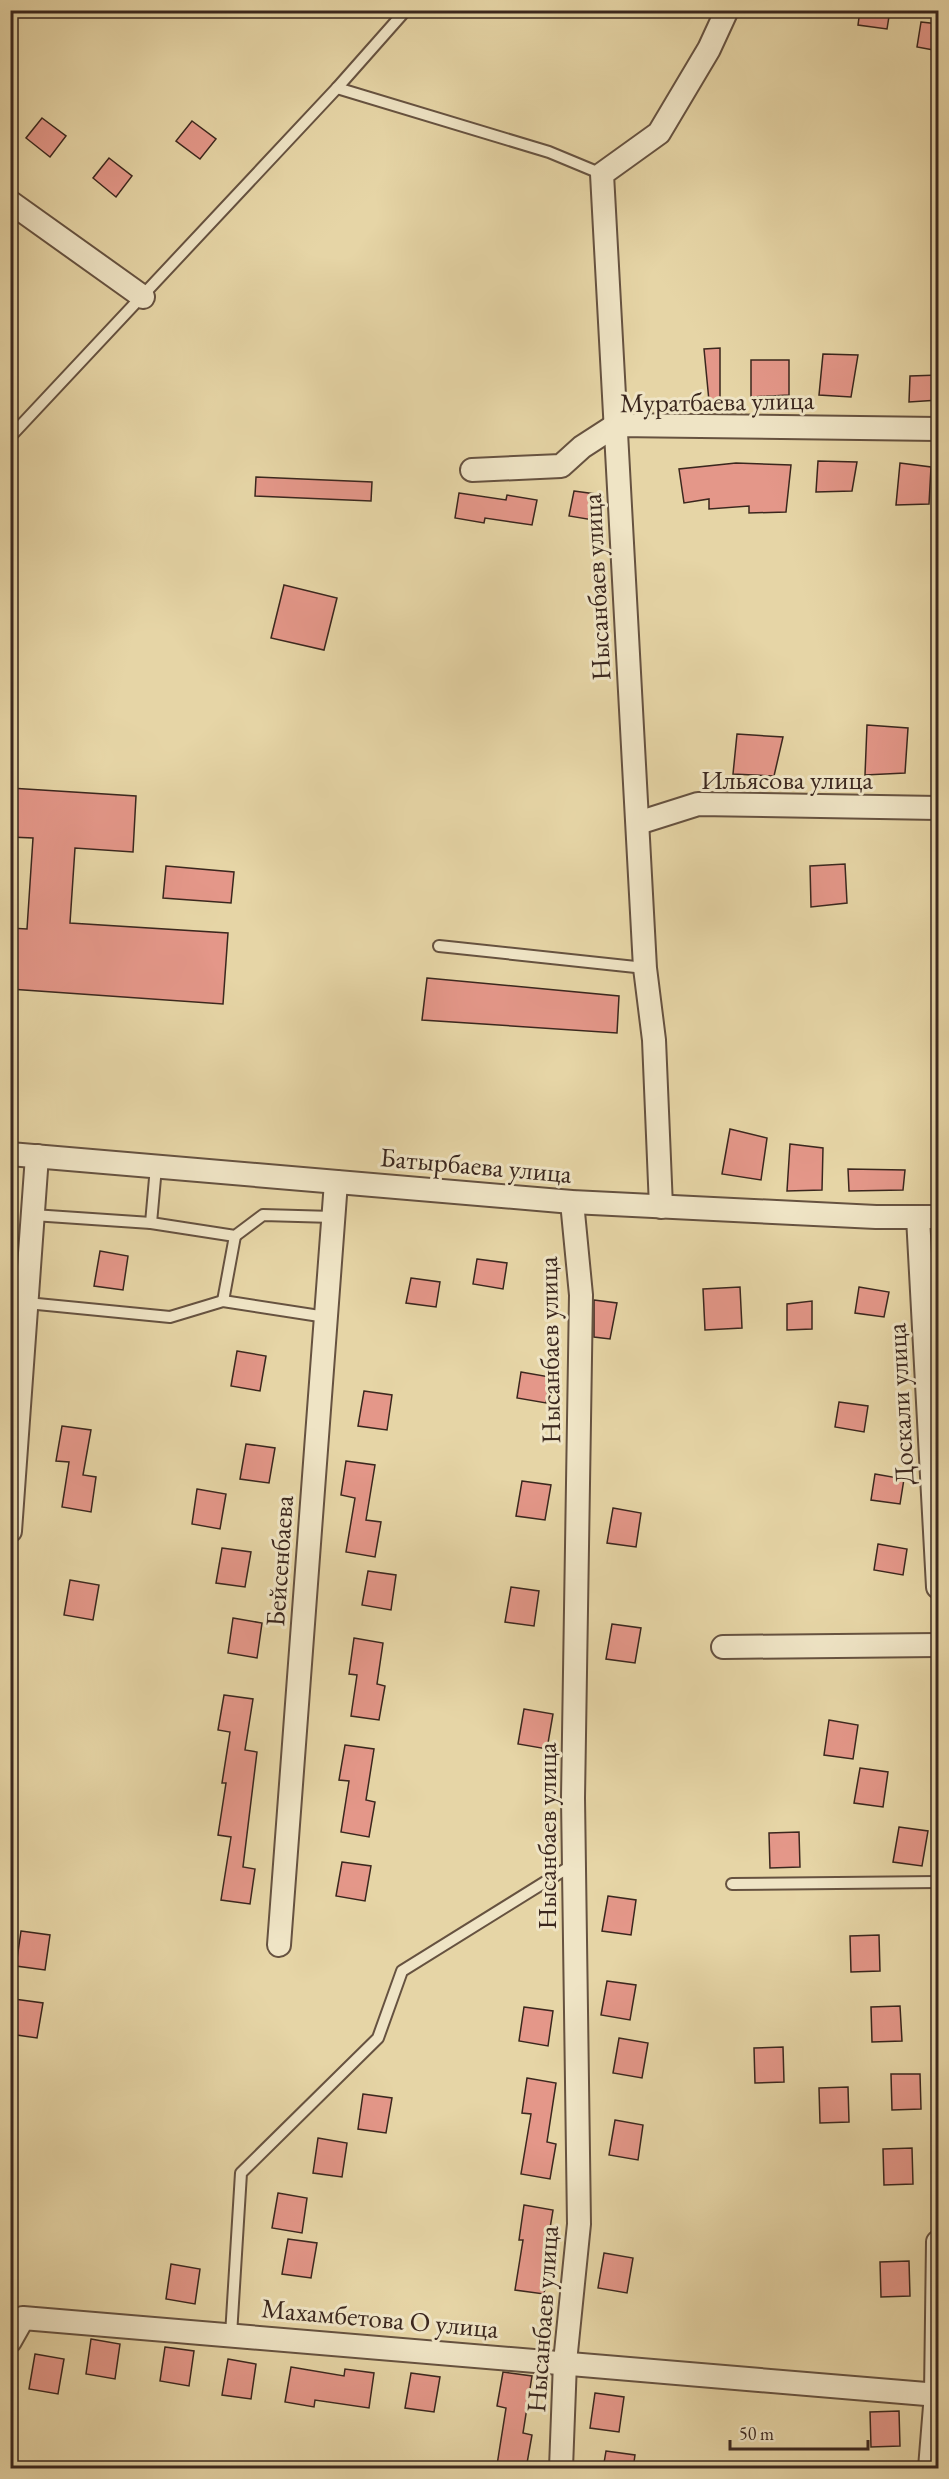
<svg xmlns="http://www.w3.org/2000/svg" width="949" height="2479" viewBox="0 0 949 2479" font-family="'EB Garamond',serif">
  <rect width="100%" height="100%" fill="#e6d5a6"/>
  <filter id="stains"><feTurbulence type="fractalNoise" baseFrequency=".00333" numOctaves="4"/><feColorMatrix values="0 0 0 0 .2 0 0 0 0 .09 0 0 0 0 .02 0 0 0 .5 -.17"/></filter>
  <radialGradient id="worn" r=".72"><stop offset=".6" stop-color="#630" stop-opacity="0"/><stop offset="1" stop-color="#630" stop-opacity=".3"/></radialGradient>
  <!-- building -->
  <g fill="#e49789" stroke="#3b271e" stroke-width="1.5">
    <polygon points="860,10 890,10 887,29 858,25"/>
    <polygon points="921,22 939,24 939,51 917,47"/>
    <polygon points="42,118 66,136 50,157 26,138"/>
    <polygon points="192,121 216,139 200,159 176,141"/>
    <polygon points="109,158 132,176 116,197 93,178"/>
    <polygon points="720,348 720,400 709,401 704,349"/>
    <polygon points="823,354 858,355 851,397 819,395"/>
    <polygon points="751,360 789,360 789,395 751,397"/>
    <polygon points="939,375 939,400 909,402 910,376"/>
    <polygon points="818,461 857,462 852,491 816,492"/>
    <polygon points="736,463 791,465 786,512 749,513 749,506 709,509 709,499 684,503 679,469"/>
    <polygon points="900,463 931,467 929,504 896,505"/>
    <polygon points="256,477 372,482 371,501 255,496"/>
    <polygon points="574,491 603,495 599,521 569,516"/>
    <polygon points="459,493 506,500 507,495 537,500 532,525 485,518 484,523 455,518"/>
    <polygon points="284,585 337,598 324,650 271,638"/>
    <polygon points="867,725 908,728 905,773 865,775"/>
    <polygon points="737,734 783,737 774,776 733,774"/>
    <polygon points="10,788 136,796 133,852 75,848 70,923 228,933 223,1004 10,989 10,928 27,929 33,838 10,837"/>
    <polygon points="845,864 847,903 811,907 810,866"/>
    <polygon points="166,866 234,872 231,903 163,898"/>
    <polygon points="427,978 619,996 617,1033 422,1020"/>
    <polygon points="730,1129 767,1138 761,1180 722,1174"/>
    <polygon points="790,1144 823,1148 822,1190 787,1191"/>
    <polygon points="848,1169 905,1170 903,1190 849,1191"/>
    <polygon points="100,1251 128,1256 123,1290 94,1286"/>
    <polygon points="477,1259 507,1263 503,1289 473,1284"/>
    <polygon points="411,1278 440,1282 436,1307 406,1303"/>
    <polygon points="740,1287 742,1328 705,1330 703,1289"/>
    <polygon points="859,1287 889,1292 884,1317 855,1313"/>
    <polygon points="594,1300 617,1303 610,1339 594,1337"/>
    <polygon points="812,1301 812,1329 787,1330 787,1304"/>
    <polygon points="237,1351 266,1356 260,1391 231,1386"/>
    <polygon points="521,1372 550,1377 546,1403 517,1398"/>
    <polygon points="364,1391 392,1395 387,1430 358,1426"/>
    <polygon points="839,1402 868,1406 864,1432 835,1427"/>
    <polygon points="62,1426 91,1430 83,1475 96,1477 91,1512 62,1507 69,1462 56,1461"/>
    <polygon points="246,1444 275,1448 269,1483 240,1479"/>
    <polygon points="346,1461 375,1465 366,1520 381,1522 375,1557 346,1552 355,1498 341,1495"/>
    <polygon points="875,1474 904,1479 900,1504 871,1500"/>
    <polygon points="522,1481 551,1485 545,1520 516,1516"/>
    <polygon points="197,1489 226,1494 220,1529 192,1524"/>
    <polygon points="613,1508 641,1513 636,1547 607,1543"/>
    <polygon points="878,1544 907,1549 903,1575 874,1570"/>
    <polygon points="222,1548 251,1552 245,1587 216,1583"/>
    <polygon points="368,1571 396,1575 391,1610 362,1605"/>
    <polygon points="70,1580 99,1585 93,1620 64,1615"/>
    <polygon points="511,1587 539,1591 534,1626 505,1622"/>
    <polygon points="233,1618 262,1623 257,1658 228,1653"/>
    <polygon points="612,1624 641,1628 635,1663 606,1659"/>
    <polygon points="354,1638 383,1643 377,1684 385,1686 379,1720 351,1716 357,1675 349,1674"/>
    <polygon points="224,1695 253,1699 245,1750 257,1752 243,1867 255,1869 250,1904 221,1900 231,1837 218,1835 226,1783 222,1783 230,1732 218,1730"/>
    <polygon points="524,1709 553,1714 547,1749 518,1744"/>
    <polygon points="829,1720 858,1725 853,1759 824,1755"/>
    <polygon points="345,1745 374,1749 366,1800 375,1802 369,1837 341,1832 349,1781 339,1780"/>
    <polygon points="860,1768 888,1772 883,1807 854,1803"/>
    <polygon points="899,1827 928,1831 922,1866 893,1862"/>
    <polygon points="799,1832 800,1867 770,1868 769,1833"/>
    <polygon points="342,1862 371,1866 365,1901 336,1896"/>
    <polygon points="608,1896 636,1900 631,1935 602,1931"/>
    <polygon points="21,1931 50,1935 45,1970 16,1966"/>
    <polygon points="879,1935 880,1971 851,1972 850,1936"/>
    <polygon points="607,1981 636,1985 630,2020 601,2015"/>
    <polygon points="14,1999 43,2003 37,2038 10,2034"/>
    <polygon points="900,2006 902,2041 872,2042 871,2007"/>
    <polygon points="524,2007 553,2011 548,2046 519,2041"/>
    <polygon points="619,2038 648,2043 642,2078 613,2073"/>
    <polygon points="783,2047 784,2082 755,2083 754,2048"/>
    <polygon points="891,2074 920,2074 921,2109 892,2110"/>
    <polygon points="527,2078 556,2083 547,2142 556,2144 550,2179 521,2174 531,2114 522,2113"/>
    <polygon points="848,2087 849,2122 820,2123 819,2088"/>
    <polygon points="363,2094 392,2098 386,2133 358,2129"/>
    <polygon points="615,2120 643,2125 638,2160 609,2155"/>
    <polygon points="318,2138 347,2143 342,2177 313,2173"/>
    <polygon points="912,2148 913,2184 884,2185 883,2149"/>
    <polygon points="278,2193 307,2198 302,2233 272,2228"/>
    <polygon points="524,2205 553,2210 545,2259 549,2260 544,2294 515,2290 523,2240 519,2240"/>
    <polygon points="288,2239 317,2243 311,2278 282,2274"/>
    <polygon points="604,2253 633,2258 627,2293 598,2288"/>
    <polygon points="909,2261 910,2296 881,2297 880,2262"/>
    <polygon points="171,2264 200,2269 195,2304 166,2299"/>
    <polygon points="91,2339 120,2344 115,2379 86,2374"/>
    <polygon points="165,2347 194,2351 189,2386 160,2381"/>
    <polygon points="35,2354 64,2359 58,2394 29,2389"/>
    <polygon points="228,2359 256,2364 251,2399 222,2395"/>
    <polygon points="291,2367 344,2376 345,2369 374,2373 369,2408 315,2400 314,2407 285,2402"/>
    <polygon points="503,2372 532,2376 523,2433 532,2435 526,2469 497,2465 506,2408 497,2406"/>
    <polygon points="411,2373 440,2377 434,2412 405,2408"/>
    <polygon points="595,2393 624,2397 619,2432 590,2428"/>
    <polygon points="899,2411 900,2446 871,2447 870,2412"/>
    <polygon points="606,2451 635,2455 633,2469 603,2469"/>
  </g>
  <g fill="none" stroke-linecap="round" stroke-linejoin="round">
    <defs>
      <g id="lane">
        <polyline points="337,88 549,152 602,174"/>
        <polyline points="10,437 337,88 406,10"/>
        <polyline points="439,946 645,968"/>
        <polyline points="33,1215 151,1223 235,1236 263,1215 333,1217"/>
        <polyline points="151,1223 156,1167"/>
        <polyline points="223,1301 235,1236"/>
        <polyline points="27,1303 170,1317 223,1301 326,1317"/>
        <polyline points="732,1884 938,1882"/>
        <polyline points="231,2335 241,2173 378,2038 402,1971 574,1864"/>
      </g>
      <g id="street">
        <polyline points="10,202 143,297"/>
        <polyline points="472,470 561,466 582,447 616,425 938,429"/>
        <polyline points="638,823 698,804 938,808"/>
        <polyline points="10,1154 572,1202 876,1217 938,1217"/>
        <polyline points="661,1207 654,1040 645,968 602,174 659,133 709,49 727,10"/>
        <polyline points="918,1217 938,1587"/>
        <polyline points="10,1531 37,1156"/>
        <polyline points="723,1647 938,1645"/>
        <polyline points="279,1945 336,1182"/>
        <polyline points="10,2341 23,2318 938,2395"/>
        <polyline points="561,2468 565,2362 579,2224 573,1798 581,1295 572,1202"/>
        <polyline points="930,2468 936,2394 938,2242"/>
      </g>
    </defs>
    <!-- lane casing -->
    <use href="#lane" stroke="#665240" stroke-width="14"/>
    <!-- street casing -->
    <use href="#street" stroke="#665240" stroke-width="26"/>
    <!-- lane -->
    <use href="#lane" stroke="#efe4c5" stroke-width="10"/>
    <!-- street -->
    <use href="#street" stroke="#efe4c5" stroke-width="22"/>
  </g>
  <g text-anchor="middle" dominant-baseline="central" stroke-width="6" stroke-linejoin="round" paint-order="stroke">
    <!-- street labels -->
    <g font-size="27" fill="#3b271e" stroke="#efe4c5">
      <text transform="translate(717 401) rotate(-1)">Муратбаева улица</text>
      <text transform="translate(596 587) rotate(-93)">Нысанбаев улица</text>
      <text x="787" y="779">Ильясова улица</text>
      <text transform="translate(476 1165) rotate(5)">Батырбаева улица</text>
      <text transform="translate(549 1350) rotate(-91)">Нысанбаев улица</text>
      <text transform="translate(900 1404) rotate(-93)">Доскали улица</text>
      <text transform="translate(279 1561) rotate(-86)">Бейсенбаева</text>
      <text transform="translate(546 1836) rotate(-90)">Нысанбаев улица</text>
      <text transform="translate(380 2318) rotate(5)">Махамбетова О улица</text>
      <text transform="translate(542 2319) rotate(-86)">Нысанбаев улица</text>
    </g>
  </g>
  <!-- margin -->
  <rect width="949" height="2479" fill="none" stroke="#e6d5a6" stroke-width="36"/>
  <rect x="12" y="12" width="925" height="2455" fill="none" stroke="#3b271e" stroke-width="3"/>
  <rect x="18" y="18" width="913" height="2443" fill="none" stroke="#3b271e" stroke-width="1.5"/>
  <!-- scale -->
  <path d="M730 2440v9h138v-9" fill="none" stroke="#3b271e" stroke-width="3"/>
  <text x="739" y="2440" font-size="18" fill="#3b271e" stroke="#efe4c5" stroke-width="4.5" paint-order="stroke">50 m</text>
  <rect width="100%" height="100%" filter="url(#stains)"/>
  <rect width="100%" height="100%" fill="url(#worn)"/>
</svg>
